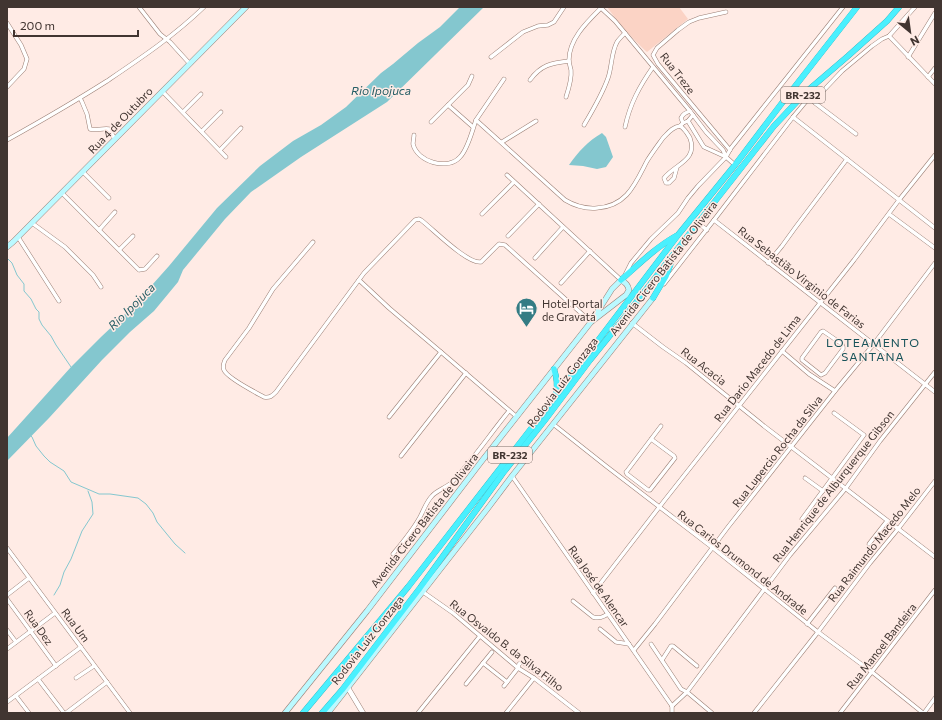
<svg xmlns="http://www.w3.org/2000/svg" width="942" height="720" viewBox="0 0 942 720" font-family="Commissioner,sans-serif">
  <rect width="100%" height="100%" fill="#ffebe5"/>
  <!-- green -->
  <path fill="#fbd3c5" d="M607,7H679L688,19L647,52C634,41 617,21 607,7Z"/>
  <!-- water -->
  <g fill="#84c7cf">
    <polygon points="460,7 484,7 387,102 301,157 251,192 225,219 183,270 178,282 154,311 130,332 102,360 49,418 7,461 7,438 71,367 101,337 118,321 136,303 169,266 217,208 260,166 293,141 321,125 346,107 381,73 393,64 418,43 440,27"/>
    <path d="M602,133L606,137L613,157L606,167L597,169L583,166L569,165C578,152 588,141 602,133Z"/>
  </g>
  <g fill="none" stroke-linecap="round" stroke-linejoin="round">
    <!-- stream -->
    <g stroke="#84c7cf" stroke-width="1">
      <polyline points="7,258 12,263 17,275 24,284 24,291 31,299 36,309 39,312 39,319 42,325 51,336 56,345 71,367"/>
      <polyline points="31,436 32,437 36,446 44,456 50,462 64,471 71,482 99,494 110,494 138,498 146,504 153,513 157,522 175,544 185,553"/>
      <polyline points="54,595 60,585 64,572 71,559 82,531 93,514 92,502 88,491"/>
    </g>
    <defs>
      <g id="minor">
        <polyline points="139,7 160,34 170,42 190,64"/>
        <polyline points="726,12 699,18 689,22 678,30 657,48 653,55 658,64 730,150"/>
        <polyline points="7,23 21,45 27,59 24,69 7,87"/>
        <polyline points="889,36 935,84"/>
        <polyline points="491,57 523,32 538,26 548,25 554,22 564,7"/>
        <polyline points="908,57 935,13"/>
        <polyline points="928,77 935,68"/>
        <path d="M504,79L476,120L565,200C575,206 585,209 597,208C627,206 635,184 647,161C652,153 658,145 663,138C668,133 672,127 680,126L683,123L688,121L693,115"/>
        <path d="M530,80C541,65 551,63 569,61"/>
        <polyline points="162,91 226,157"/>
        <path d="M566,97C569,88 572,79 571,70C570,66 569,63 569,60C569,39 587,22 601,8L615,21L690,111L706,132L723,150L726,157L735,165"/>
        <polyline points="810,97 815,103 856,134"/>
        <path d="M80,98L82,102L87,114L90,129C96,131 102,128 109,129L115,139"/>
        <polyline points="448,105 473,127"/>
        <polyline points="183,112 201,94"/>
        <polyline points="793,117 935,228"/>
        <polyline points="688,121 702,144 704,147 726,157"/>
        <polyline points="431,122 468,85 472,76"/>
        <path d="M683,123L681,118C683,114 685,113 690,111"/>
        <path d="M584,125C593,110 602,95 608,78C612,67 611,53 617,42C619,39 622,36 625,33"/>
        <path d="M625,127C630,104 639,87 653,67"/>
        <polyline points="202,131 221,112"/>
        <path d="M414,135C414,138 413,141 413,144C417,162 448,171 460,157C468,149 472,131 476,120"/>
        <path d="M7,140C41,121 74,102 107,81C141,58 174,36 204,7"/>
        <polyline points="502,142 536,121"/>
        <polyline points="220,150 241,128"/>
        <path d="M677,167L674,178L669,183H666L664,178L665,177C676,164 698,160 690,138C687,133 685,129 680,126"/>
        <polyline points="83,172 109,198"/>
        <polyline points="507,175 621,280"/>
        <polyline points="62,193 139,270 145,269 157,256"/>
        <polyline points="482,214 514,182"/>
        <polyline points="889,214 935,248"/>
        <polyline points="714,220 935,392"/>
        <polyline points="32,223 65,247 93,275 101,287"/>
        <polyline points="698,223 707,230"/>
        <polyline points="99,230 115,212"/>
        <polyline points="508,236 539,204"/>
        <polyline points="18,237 59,301"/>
        <path d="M313,242L273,289L249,328L225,360C224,363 222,366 224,370C227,378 255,392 264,397C270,398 272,396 276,392L364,273L415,220L419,219L421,220C433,229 467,264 481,262L499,244L505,245L591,322"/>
        <polyline points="120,249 133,236"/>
        <polyline points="535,258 563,227"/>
        <polyline points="768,263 782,246 795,228 847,159"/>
        <polyline points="625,275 631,263 651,239 678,213 688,198 698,186 726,157 731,148 843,7"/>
        <polyline points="359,280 389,308 441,352 517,417"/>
        <polyline points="561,283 590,251"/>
        <polyline points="664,284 714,220 793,117 808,99 812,96 823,91 842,71 872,46 882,39 889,36 915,7"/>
        <polyline points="632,323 663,347 686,363 764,426 935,557"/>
        <polygon points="823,331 842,344 843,347 843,349 825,373 821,375 802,360 802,358 821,332"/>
        <polyline points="782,351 809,374 835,391"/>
        <polyline points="389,417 441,352"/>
        <polyline points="553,424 606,466 713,548 818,632 872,672 923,713"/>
        <polyline points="651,439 674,456 675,458 650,490 648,490 627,474 626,472 627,471 661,426"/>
        <polyline points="401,456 466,373"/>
        <polyline points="512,476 672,706"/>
        <polyline points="805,478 823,491"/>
        <polyline points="802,519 864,435 834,413"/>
        <polyline points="869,544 887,521"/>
        <polyline points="7,548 130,713"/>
        <path d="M393,554C403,542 413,530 420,517C424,510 426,502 432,496C437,490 446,488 452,482C473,460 490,434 509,411"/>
        <polyline points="423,592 453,613 518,668 534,678 579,713"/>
        <polyline points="593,593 664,501 854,260 899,200 935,155"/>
        <polyline points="7,595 29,578"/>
        <polyline points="7,599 56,666"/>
        <path d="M573,601L593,617C599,619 603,617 608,614"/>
        <polyline points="807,624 835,588"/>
        <polyline points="600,629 616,642 629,644"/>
        <polyline points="7,630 16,642"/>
        <polyline points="651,644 681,689 687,692 712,713"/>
        <polyline points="7,649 55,613"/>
        <polyline points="634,650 655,624 728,527 835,391 873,345 935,263"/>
        <polyline points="662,660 671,646 673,646 697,666"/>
        <polyline points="483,663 507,682"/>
        <polyline points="76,678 94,666"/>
        <polyline points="38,679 64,713"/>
        <polyline points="466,684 492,652"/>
        <polyline points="504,686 518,668 519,664 522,662 524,663 549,681"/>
        <polyline points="16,696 29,713"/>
        <polyline points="7,702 81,647"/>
        <polyline points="672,706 687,692 790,555 846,488 880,441 935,372"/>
        <polyline points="66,713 107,682"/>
        <polyline points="418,713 480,636"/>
        <polyline points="506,713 534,678"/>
        <polyline points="672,713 672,706"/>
        <polyline points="754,713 818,632 870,563 898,529 935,481"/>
        <polyline points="840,713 935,590"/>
        <polyline points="924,713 935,698"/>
      </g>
      <polyline id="tertiary" points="348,688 363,713"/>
      <g id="secondary">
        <polyline points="7,247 13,242 246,7"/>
        <path d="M285,713L367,611L481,462L591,322L612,289L621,280C626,283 628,285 629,290L626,295L591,322"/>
        <polyline points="328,713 488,508 512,476 653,298"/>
      </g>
      <g id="trunk">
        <path d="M621,280C639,264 655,248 676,236"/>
        <polyline points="653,298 666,276 674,255"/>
        <path d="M554,369C557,378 558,385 556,394"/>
        <polyline points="303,713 408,587 537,421 678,235 735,165 782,103 857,7"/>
        <polyline points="322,713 342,690 420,588 503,473 545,420 590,360 628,313 676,251 774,126 806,92 848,56 887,21 899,7"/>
      </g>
    </defs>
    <!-- minor casing -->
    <use href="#minor" stroke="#9b7f75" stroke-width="4.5"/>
    <!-- tertiary casing -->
    <use href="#tertiary" stroke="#9b7f75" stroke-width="5.5"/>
    <!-- secondary casing -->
    <use href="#secondary" stroke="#9b7f75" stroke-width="6"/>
    <!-- trunk casing -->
    <use href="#trunk" stroke="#2aacb6" stroke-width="6"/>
    <!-- minor -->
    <use href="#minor" stroke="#fff" stroke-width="3.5"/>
    <!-- tertiary -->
    <use href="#tertiary" stroke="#fff" stroke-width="4.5"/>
    <!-- secondary -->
    <use href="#secondary" stroke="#bbf9ff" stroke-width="5"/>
    <!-- trunk -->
    <use href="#trunk" stroke="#4af0fe" stroke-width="5.5"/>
  </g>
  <!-- icons -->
  <defs>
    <symbol id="hotel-pin" viewBox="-11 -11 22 30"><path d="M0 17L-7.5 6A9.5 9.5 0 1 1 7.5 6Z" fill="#347c84" stroke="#ffebe5"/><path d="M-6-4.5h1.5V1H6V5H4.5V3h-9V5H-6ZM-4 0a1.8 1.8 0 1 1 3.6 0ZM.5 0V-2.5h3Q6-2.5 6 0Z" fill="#fff"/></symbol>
  </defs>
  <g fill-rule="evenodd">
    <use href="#hotel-pin" x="514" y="296" width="25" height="34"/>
  </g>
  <g text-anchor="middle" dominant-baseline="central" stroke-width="3" stroke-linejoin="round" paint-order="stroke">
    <!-- shield labels -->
    <g fill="#ffebe5" stroke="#7a6c67" stroke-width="1">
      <rect x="781" y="87" width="44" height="16" rx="3"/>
      <rect x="488" y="447" width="44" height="16" rx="3"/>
    </g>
    <g font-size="10" font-weight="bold" fill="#413531">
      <text x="803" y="95">BR-232</text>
      <text x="510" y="455">BR-232</text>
    </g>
    <!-- street labels -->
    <g font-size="11" fill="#413531" stroke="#ffebe5">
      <text transform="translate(678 73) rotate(52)">Rua Treze</text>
      <text transform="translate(120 120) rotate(-46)">Rua 4 de Outubro</text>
      <text transform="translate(663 268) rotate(-52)">Avenida Cicero Batista de Oliveira</text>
      <text transform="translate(802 277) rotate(38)">Rua Sebastião Virginio de Farias</text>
      <text transform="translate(704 366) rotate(38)">Rua Acacia</text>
      <text transform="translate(757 368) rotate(-52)">Rua Dario Macedo de Lima</text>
      <text transform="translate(562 382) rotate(-53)">Rodovia Luiz Gonzaga</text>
      <text transform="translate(777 451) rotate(-52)">Rua Lupercio Rocha da Silva</text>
      <text transform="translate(833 486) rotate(-52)">Rua Henrique de Alburquerque Gibson</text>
      <text transform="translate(424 520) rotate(-52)">Avenida Cicero Batista de Oliveira</text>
      <text transform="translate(874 544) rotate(-52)">Rua Raimundo Macedo Melo</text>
      <text transform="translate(743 562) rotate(38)">Rua Carios Drumond de Andrade</text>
      <text transform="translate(599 586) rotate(55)">Rua José de Alencar</text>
      <text transform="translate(76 625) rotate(53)">Rua Um</text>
      <text transform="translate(39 627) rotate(54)">Rua Dez</text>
      <text transform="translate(367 640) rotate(-52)">Rodovia Luiz Gonzaga</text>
      <text transform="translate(507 645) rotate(38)">Rua Osvaldo B. da Silva Filho</text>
      <text transform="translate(881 646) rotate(-52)">Rua Manoel Bandeira</text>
    </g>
    <!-- poi labels -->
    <g font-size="11" fill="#413531" stroke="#ffebe5" text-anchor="start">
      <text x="542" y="303">Hotel Portal<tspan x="542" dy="13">de Gravatá</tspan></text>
    </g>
    <!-- water labels -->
    <g font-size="12" font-style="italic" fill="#265e65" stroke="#ffebe5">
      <text x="381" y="90">Rio Ipojuca</text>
      <text transform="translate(131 306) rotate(-45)">Rio Ipojuca</text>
    </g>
    <!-- neighbourhood labels -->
    <g font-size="12" letter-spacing="1" fill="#18535a" stroke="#ffebe5">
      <text x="873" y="342">LOTEAMENTO<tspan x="873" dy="14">SANTANA</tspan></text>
    </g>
  </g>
  <!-- border -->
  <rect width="942" height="720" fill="none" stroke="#413531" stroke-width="16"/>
  <!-- north arrow -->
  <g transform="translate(910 32) rotate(151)" stroke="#ffebe5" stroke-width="3" paint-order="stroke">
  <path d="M0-3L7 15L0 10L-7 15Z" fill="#413531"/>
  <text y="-6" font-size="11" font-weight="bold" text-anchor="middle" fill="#413531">N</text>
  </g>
  <!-- scale -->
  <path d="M14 30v6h124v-6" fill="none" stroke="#413531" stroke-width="2"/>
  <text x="20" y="30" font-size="12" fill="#413531" stroke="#ffebe5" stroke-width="3" paint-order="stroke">200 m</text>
</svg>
